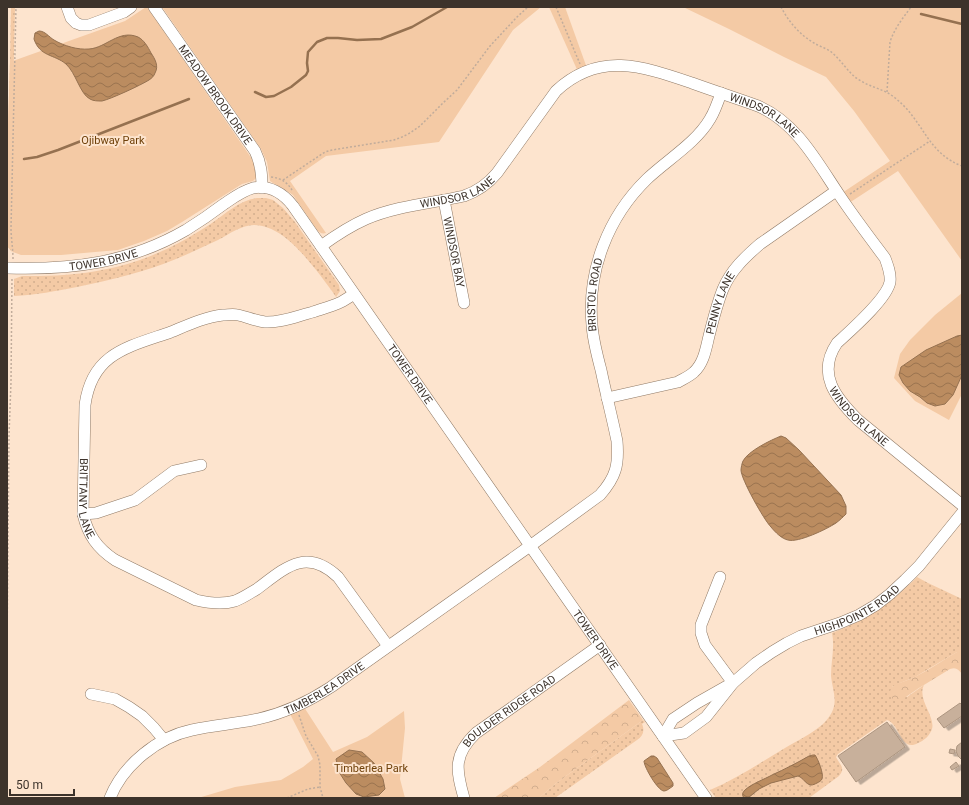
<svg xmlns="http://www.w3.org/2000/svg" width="969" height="805" viewBox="0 0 969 805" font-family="Roboto,sans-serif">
  <defs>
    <pattern id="grass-dots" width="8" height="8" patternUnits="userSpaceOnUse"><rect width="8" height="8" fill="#f4caa5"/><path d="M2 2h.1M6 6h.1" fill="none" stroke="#d2ae8e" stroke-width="1.8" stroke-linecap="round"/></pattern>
    <pattern id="forest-crowns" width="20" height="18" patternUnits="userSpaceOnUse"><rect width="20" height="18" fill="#f4caa5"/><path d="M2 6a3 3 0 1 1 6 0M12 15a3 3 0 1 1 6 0" fill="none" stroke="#d2ae8e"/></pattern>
    <pattern id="water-waves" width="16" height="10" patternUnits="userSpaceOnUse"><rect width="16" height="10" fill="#bb8c60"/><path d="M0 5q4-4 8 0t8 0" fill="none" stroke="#99734f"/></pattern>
    <filter id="shadow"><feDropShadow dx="4.5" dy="2.5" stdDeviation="0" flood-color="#0004"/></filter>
  </defs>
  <rect width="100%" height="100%" fill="#fde4ce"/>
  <!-- grass -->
  <g fill="url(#grass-dots)">
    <polygon points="11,7 15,7 10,243 12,252 7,246 7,162 10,62"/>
    <path d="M257,198H266L273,200L283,208L295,222L339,285L340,291L336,297C331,289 325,282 320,275C305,256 281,225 254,225C242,225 229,234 218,240C204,246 191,253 176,259C144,272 111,280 77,287C56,291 36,295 14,296V279L22,276C82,277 133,269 186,239C195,234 204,228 212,223C226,213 240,200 257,198Z"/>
    <path d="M917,577L928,583L962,599V652H957L915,677L900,683L892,687L907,697L924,685C916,701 940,720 930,733C928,737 923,741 918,743C901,753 900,724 887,720L838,754L836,757C840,765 846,768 839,776L809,798H716L710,790C736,779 760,763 785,748C797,741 813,733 823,724C827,720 830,716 832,712C838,700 832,688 831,676C831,661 835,647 832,633C866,620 892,603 917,577Z"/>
    <path d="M643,720L645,722L642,724C645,731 643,736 637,740L555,798H539L555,784Z"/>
  </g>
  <!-- forest -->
  <g fill="url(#forest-crowns)">
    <path d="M957,652H962V674C958,669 956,667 950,669L919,688L900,701C896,702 894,701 892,698C889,696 889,693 891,689C894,683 904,682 910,679C927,672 941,661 957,652Z"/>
    <polygon points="629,700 643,720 555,784 539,798 494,798 540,767"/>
  </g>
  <!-- park -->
  <g fill="#f4caa5">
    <polygon points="146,7 147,7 252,159 255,165 256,178 253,181 242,184 234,189 182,222 167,231 144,241 118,250 61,255 21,255 13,252 7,246 7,162 10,62 125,21"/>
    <path d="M162,7H541L513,30L439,142L326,156L290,181L326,233C322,234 320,233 317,230L293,195L284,189L273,183L270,181L267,162L261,149Z"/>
    <polygon points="549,7 565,7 588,71 579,74"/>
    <polygon points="683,7 962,7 962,261 898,171 846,205 839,195 890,161 854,111 826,77 784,57 729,29"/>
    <polygon points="962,293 962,394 949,420 915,401 894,378 900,354 910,340 935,315"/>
    <polygon points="302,704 333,752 367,737 404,711 405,728 400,779 405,798 198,798 235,787 281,780 303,767 313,759 288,710"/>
  </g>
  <!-- water -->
  <g fill="url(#water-waves)" stroke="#957150">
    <path d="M39,31C45,31 49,37 54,40C64,46 78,50 89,49C106,48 119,29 138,37C144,40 148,47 151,53C155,59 159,66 155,73C154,76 152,78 149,80C141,85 111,99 102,101C98,101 93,101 90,99C80,94 76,73 66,64C54,54 40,57 34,39L35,33Z"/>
    <polygon points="962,335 962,375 953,395 945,404 935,406 927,403 920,397 910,391 903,383 899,375 901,367 926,350 957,336"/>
    <path d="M781,436L786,438L799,450L841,495L846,506V514C843,517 840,520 836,523C827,529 798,543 788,540C782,539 775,532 771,527C764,520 741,479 741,470C741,468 742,463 743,461C748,451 771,440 781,436Z"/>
    <polygon points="349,750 362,752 374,763 383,779 385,789 379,795 364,797 356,794 346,783 339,772 336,759"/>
    <path d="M813,755H815C818,759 824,774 822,779C821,781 819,782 817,783C815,784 813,785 811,785C805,784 804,778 798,776L771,783L759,789L748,798H744C742,795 742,793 745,790C751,784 765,779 772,775C785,769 797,763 809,756Z"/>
    <path d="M651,756H654L657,758L673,783V786C670,788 667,791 664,791C658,791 644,767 644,761Z"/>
  </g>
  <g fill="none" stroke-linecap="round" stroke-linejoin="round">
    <!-- stream -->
    <g stroke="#957150" stroke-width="2.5">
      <polyline points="921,14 962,24"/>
      <polyline points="255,92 266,97 274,96 291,87 306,75 308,71 307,63 308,52 317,42 327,38 338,38 357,40 381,39 412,27 447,7"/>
      <polyline points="24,159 37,157 58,150 189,99"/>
    </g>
  </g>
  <!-- building -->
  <g fill="#c8b09b" stroke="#ac9580" filter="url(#shadow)">
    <polygon points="960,703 962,705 962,716 944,728 937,719"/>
    <polygon points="887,722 905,747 856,782 838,756"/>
    <polygon points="962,742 962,760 958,756 956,751 957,746"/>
    <polygon points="950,749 955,750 954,754 949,753"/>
    <polygon points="956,762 959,766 952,770 950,767"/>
  </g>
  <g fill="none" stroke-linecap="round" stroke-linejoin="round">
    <defs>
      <g id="minor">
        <polyline points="67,7 71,18 76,23 81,25 89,25 124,12 131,7"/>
        <path id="s1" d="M154,7L255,151C261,163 262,174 262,188"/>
        <path id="s2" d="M444,200L464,303"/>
        <path id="s3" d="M321,246C335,236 350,226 366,219C396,206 432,203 464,196C478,191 488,184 497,173L556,91C599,51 642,66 692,83C714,91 736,98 758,106C797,123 817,162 840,196C854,217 870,238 885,258C888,266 891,274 890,282C887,299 850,331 837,343C816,374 836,398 858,420L962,505"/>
        <path id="s4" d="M7,268C72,270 129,263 186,230C199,222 212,213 224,204C233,198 242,191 253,188C269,185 283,193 293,206L706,798"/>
        <path id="s5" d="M354,294C349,297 344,301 339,303C330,307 321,309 313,312C297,316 281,323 265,322C256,321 247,317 238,315C233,314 228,315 223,315C205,317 188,325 171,332C128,347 92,353 85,405L83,514C88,535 97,548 115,560L196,600C209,603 222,605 235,601C243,598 250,593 257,589C285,568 306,547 338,577L388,646"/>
        <path id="s6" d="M607,398L678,382C683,379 690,376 694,372C704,363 706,348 709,336C713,320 717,304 723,289C731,270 745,257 760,244L836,191"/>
        <polyline points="83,514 96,513 135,500 174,471 201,465"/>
        <polyline points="720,577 701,625 701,633 705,645 733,683"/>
        <polyline points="91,694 115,699 129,707 142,716 154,728 164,740"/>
        <path id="s7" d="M663,736L684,733L706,717L733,683L756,663L772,652L787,643L801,636L840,623L859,615L876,605L890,594L905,580L919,566L962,513"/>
        <polyline points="663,736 673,719 697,703 727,686"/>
        <path id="s8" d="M110,798C123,765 158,737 192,730C214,725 236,724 258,719C285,713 308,702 331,687L530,546L600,495C616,477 619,465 617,441C612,417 606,394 601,370C597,355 593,340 592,325C587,271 608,217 647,179C667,160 696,143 710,119C715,111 718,102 721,93"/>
        <path id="s9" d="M464,798C456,770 453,755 476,733L600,645"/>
      </g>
    </defs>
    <!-- minor casing -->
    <use href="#minor" stroke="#907a66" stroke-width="12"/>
    <!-- path -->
    <g stroke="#c1ac9b" stroke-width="1.5" stroke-dasharray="2 2" stroke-linecap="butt">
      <polyline points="556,7 580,64"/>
      <path d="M781,7C788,21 800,35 814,43C819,46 825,48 830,51C842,60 848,74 861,81C869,86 878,88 886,92C892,95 898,100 903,105C925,127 930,154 962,166"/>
      <path d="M887,92L890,42C894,29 903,18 911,7"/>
      <path d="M271,177C281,178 287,182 292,190"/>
      <polyline points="283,180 325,152 332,150 394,140 402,137 410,133 420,126 443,103 457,90 490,46 517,17 528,7"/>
      <polyline points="850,194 930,141"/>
      <path d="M13,259C13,248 11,238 11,228L16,7"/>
      <polyline points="7,645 9,435 11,382 12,277"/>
      <polyline points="299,715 306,736 318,756 320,765 320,787 323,798"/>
      <polyline points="287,798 308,789 320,787"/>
    </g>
    <!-- minor -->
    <use href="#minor" stroke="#fff" stroke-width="11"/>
  </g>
  <g text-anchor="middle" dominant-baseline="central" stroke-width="4" stroke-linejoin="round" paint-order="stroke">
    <!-- street labels -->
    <g font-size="11" fill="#3d332b" stroke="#fde4ce">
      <text stroke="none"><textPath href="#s1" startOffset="107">MEADOW BROOK DRIVE</textPath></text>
      <text stroke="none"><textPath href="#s3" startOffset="520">WINDSOR LANE</textPath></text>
      <text stroke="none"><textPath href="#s3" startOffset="148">WINDSOR LANE</textPath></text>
      <text stroke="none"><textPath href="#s2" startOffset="53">WINDSOR BAY</textPath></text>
      <text stroke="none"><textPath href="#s4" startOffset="97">TOWER DRIVE</textPath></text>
      <text stroke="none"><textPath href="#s8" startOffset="796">BRISTOL ROAD</textPath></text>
      <text stroke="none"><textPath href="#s6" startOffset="166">PENNY LANE</textPath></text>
      <text stroke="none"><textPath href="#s4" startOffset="516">TOWER DRIVE</textPath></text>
      <text stroke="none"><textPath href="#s3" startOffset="903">WINDSOR LANE</textPath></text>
      <text stroke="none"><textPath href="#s5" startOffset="407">BRITTANY LANE</textPath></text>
      <text stroke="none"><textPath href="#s7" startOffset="237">HIGHPOINTE ROAD</textPath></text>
      <text stroke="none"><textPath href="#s4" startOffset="840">TOWER DRIVE</textPath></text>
      <text stroke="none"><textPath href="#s8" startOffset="251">TIMBERLEA DRIVE</textPath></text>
      <text stroke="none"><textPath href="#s9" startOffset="111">BOULDER RIDGE ROAD</textPath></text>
    </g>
    <!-- park labels -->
    <g font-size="11" fill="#6f410a" stroke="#fde4ce">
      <text x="113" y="140">Ojibway Park</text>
      <text x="371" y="768">Timberlea Park</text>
    </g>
  </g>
  <!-- border -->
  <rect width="969" height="805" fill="none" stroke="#3d332b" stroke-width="16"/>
  <!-- scale -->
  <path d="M10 789v6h64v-6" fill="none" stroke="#3d332b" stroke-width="2"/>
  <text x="16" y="789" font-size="12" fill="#3d332b" stroke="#fde4ce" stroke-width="3" paint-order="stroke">50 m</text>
</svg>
